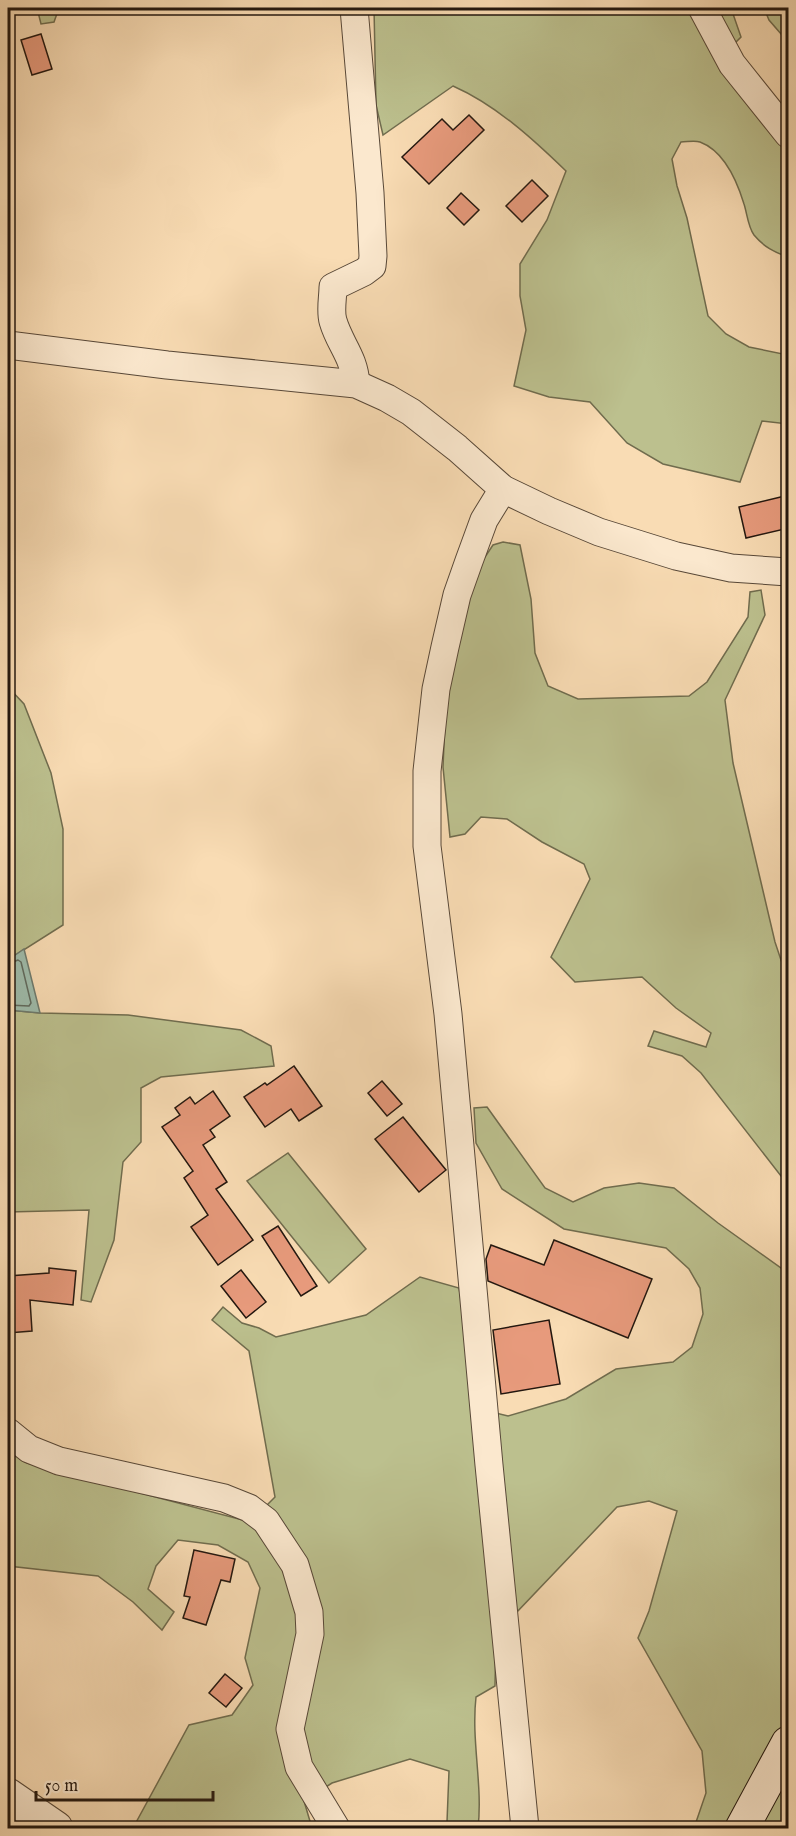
<svg xmlns="http://www.w3.org/2000/svg" width="796" height="1836" viewBox="0 0 796 1836" font-family="'IM FELL English',serif">
  <rect width="100%" height="100%" fill="#f9dcb4"/>
  <filter id="stains"><feTurbulence type="fractalNoise" baseFrequency=".00333" numOctaves="4"/><feColorMatrix values="0 0 0 0 .2 0 0 0 0 .09 0 0 0 0 .02 0 0 0 .5 -.17"/></filter>
  <radialGradient id="worn" r=".72"><stop offset=".6" stop-color="#630" stop-opacity="0"/><stop offset="1" stop-color="#630" stop-opacity=".3"/></radialGradient>
  <!-- green -->
  <g fill="#bcc08e" stroke="#706c4e" stroke-width="1.5">
    <polygon points="37,8 59,8 54,22 41,24"/>
    <path d="M374,8H731L741,37L720,58L788,150V257C774,252 764,247 754,235C748,227 747,213 744,204C737,181 724,151 700,142C694,140 687,142 681,142L672,159L677,186L687,218L708,316L726,334L749,347L788,355V424L762,421L740,482L663,464L627,443L590,402L549,397L514,386L526,330L520,296V264L547,220L566,171C533,139 496,105 453,86L383,135L376,105Z"/>
    <polygon points="764,8 788,8 788,42 769,20"/>
    <polygon points="503,542 520,545 531,599 535,653 548,686 578,699 689,696 707,682 748,617 750,592 761,590 765,615 725,700 733,763 775,942 788,981 788,1182 781,1176 701,1073 682,1056 648,1046 654,1031 706,1047 711,1033 676,1008 642,977 575,982 551,957 590,879 584,864 542,842 507,819 481,817 465,834 450,837 443,767 447,675 477,569 493,545"/>
    <polygon points="8,687 24,704 51,773 63,829 63,925 8,960"/>
    <polygon points="8,1010 40,1013 128,1015 241,1030 271,1046 274,1066 161,1077 141,1088 141,1142 123,1162 114,1240 91,1302 81,1300 89,1210 8,1212"/>
    <path d="M487,1107L545,1188L573,1202L604,1188L639,1183L674,1188L718,1223L788,1273V1828H694L706,1793L702,1751L638,1638L649,1611L677,1511L649,1501L617,1507L496,1634L495,1686L476,1697C471,1741 483,1785 478,1828H437L447,1822L449,1771L410,1759L332,1783L304,1801L312,1828H133L189,1725L232,1715L253,1685L245,1658L260,1588L248,1562L218,1545L178,1540L156,1566L148,1589L174,1612L162,1630L133,1602L98,1576L8,1566V1451L27,1463L250,1522L275,1497L249,1351L212,1320L223,1307L242,1323L259,1328L276,1337L366,1315L420,1277L459,1288L479,1409L508,1416L566,1399L616,1369L673,1362L692,1347L703,1314L700,1288L689,1269L666,1248L564,1229L502,1189L476,1143L474,1108Z"/>
    <polygon points="288,1153 366,1249 329,1283 247,1181"/>
  </g>
  <!-- water -->
  <polygon fill="#9ebcac" stroke="#6d7a6d" stroke-width="1.5" points="24,949 40,1013 8,1010 8,960"/>
  <g fill="none" stroke-linecap="round" stroke-linejoin="round">
    <!-- shore -->
    <polyline stroke="#606a5e" stroke-width="1.5" points="8,964 18,960 21,962 31,1003 29,1006 8,1005"/>
  </g>
  <!-- building -->
  <g fill="#e79a7c" stroke="#23170f" stroke-width="1.5">
    <polygon points="41,34 52,69 32,75 21,40"/>
    <polygon points="469,115 484,130 429,184 402,157 442,119 453,130"/>
    <polygon points="532,180 548,196 522,222 506,206"/>
    <polygon points="461,193 479,210 464,225 447,208"/>
    <polygon points="789,495 789,528 746,538 739,507"/>
    <polygon points="294,1066 322,1106 299,1121 291,1109 265,1127 244,1097 265,1083 267,1085"/>
    <polygon points="382,1081 402,1104 387,1116 368,1093"/>
    <polygon points="213,1091 230,1116 210,1130 215,1137 203,1145 227,1182 216,1189 253,1240 218,1265 191,1227 208,1215 184,1178 193,1171 162,1127 180,1115 175,1108 190,1097 195,1104"/>
    <polygon points="403,1117 446,1170 419,1192 375,1139"/>
    <polygon points="278,1226 317,1286 301,1296 262,1236"/>
    <polygon points="554,1240 652,1279 628,1338 488,1281 486,1259 491,1245 544,1265"/>
    <polygon points="49,1268 76,1271 73,1305 30,1300 32,1331 8,1333 8,1276 49,1273"/>
    <polygon points="241,1270 266,1302 246,1318 221,1286"/>
    <polygon points="549,1320 560,1384 501,1394 493,1330"/>
    <polygon points="194,1550 235,1559 230,1582 221,1580 206,1625 183,1618 190,1597 184,1596"/>
    <polygon points="225,1674 242,1688 226,1707 209,1693"/>
  </g>
  <g fill="none" stroke-linecap="round" stroke-linejoin="round">
    <defs>
      <g id="minor">
        <path d="M354,8L370,193L373,256L372,266L364,272L333,287C333,297 330,311 333,321C340,345 354,356 356,384"/>
        <polyline points="702,8 732,64 788,134"/>
        <polyline points="8,345 167,365 356,384 387,398 411,412 457,448 503,489 549,511 599,532 676,556 731,568 788,572"/>
        <polyline points="503,489 484,520 469,561 457,595 445,647 436,689 427,771 427,846 448,1014 489,1465 525,1828"/>
        <polyline points="8,1432 29,1449 59,1461 224,1498 249,1508 266,1521 295,1565 309,1612 310,1634 290,1729 299,1767 336,1828"/>
      </g>
      <polyline id="tertiary" points="8,1795 56,1828"/>
      <polyline id="secondary" points="742,1828 788,1743"/>
    </defs>
    <!-- minor casing -->
    <use href="#minor" stroke="#584838" stroke-width="29"/>
    <!-- tertiary casing -->
    <use href="#tertiary" stroke="#584838" stroke-width="35"/>
    <!-- secondary casing -->
    <use href="#secondary" stroke="#23170f" stroke-width="35"/>
    <!-- minor -->
    <use href="#minor" stroke="#fbe8ce" stroke-width="27"/>
    <!-- tertiary -->
    <use href="#tertiary" stroke="#fbe8ce" stroke-width="33"/>
    <!-- secondary -->
    <use href="#secondary" stroke="#fbe8ce" stroke-width="33"/>
  </g>
  <!-- margin -->
  <rect width="796" height="1836" fill="none" stroke="#f9dcb4" stroke-width="30"/>
  <rect x="9" y="9" width="778" height="1818" fill="none" stroke="#23170f" stroke-width="3"/>
  <rect x="15" y="15" width="766" height="1806" fill="none" stroke="#23170f" stroke-width="1.5"/>
  <!-- scale -->
  <path d="M36 1791v9h177v-9" fill="none" stroke="#23170f" stroke-width="3"/>
  <text x="45" y="1791" font-size="18" fill="#23170f" stroke="#fbe8ce" stroke-width="4.5" paint-order="stroke">50 m</text>
  <rect width="100%" height="100%" filter="url(#stains)"/>
  <rect width="100%" height="100%" fill="url(#worn)"/>
</svg>
